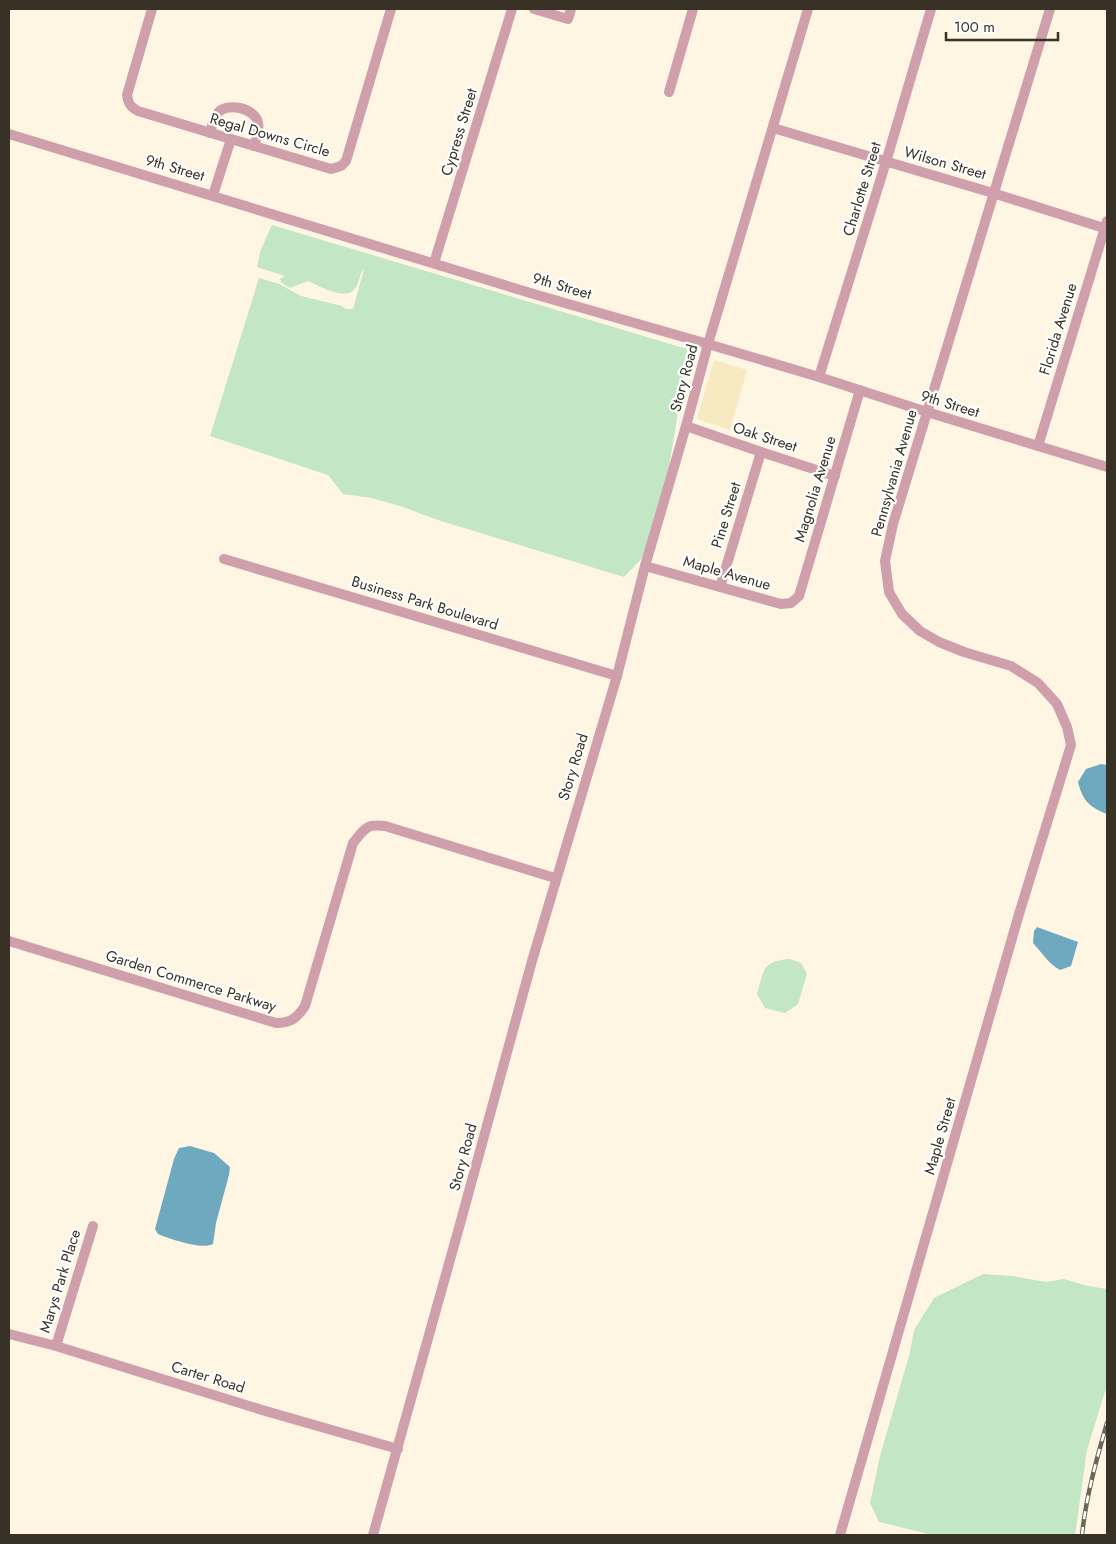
<svg xmlns="http://www.w3.org/2000/svg" width="1116" height="1544" viewBox="0 0 1116 1544" font-family="Jost,sans-serif">
  <rect width="100%" height="100%" fill="#fef6e2"/>
  <!-- built -->
  <polygon fill="#f8eac0" points="714,360 747,370 730,430 697,419"/>
  <!-- green -->
  <g fill="#c3e6c4">
    <path d="M272,225L687,349L675,431L668,472L648,552L624,577L438,520L403,507L372,498L343,494L328,475L210,436L259,278L279,284L301,296L342,306L346,309H353L364,269C359,274 360,281 356,287C348,303 320,286 308,281L290,288L282,283L280,279L285,276L257,267L260,252Z"/>
    <path d="M790,959L801,963L807,974L798,1004L785,1013L765,1008L757,994C764,970 762,961 790,959Z"/>
    <polygon points="983,1274 1012,1276 1046,1282 1064,1279 1088,1286 1107,1289 1107,1385 1087,1450 1075,1535 933,1535 879,1522 870,1503 880,1456 910,1352 914,1330 934,1298"/>
  </g>
  <!-- water -->
  <g fill="#6ea9c0">
    <path d="M1101,764L1107,765V814C1089,807 1083,801 1078,782L1086,769Z"/>
    <path d="M1037,927L1078,942L1071,966L1060,970C1049,964 1042,953 1033,943L1034,931Z"/>
    <path d="M190,1146L214,1153L230,1167L229,1175L216,1223L213,1244C202,1250 170,1239 158,1234L155,1229L174,1159L179,1148Z"/>
  </g>
  <g fill="none" stroke-linecap="round" stroke-linejoin="round">
    <!-- minor -->
    <g stroke="#cf9fac" stroke-width="10">
      <path d="M152,9L127,95C128,104 131,107 138,111L331,169L341,166L346,161L391,9"/>
      <polyline points="534,9 568,19 571,9"/>
      <polyline points="669,92 693,9"/>
      <polyline points="773,128 993,193 1107,229"/>
      <path d="M210,133C212,127 213,119 217,114C225,101 256,108 258,123C260,130 256,139 254,146"/>
      <polyline points="9,134 537,295 708,344 819,377 927,412 1107,467"/>
      <polyline points="213,195 231,139"/>
      <polyline points="434,263 512,9"/>
      <polyline points="819,377 886,162 931,9"/>
      <polyline points="686,426 761,452 835,476"/>
      <polyline points="1038,446 1107,221"/>
      <polyline points="224,559 617,676"/>
      <polyline points="645,566 781,604 791,603 799,596 860,390"/>
      <polyline points="720,587 761,452"/>
      <path d="M9,941L276,1023C291,1023 297,1018 305,1006L353,843C365,828 366,824 385,826L555,878"/>
      <polyline points="9,1334 56,1346 262,1410 398,1449"/>
      <polyline points="56,1346 93,1226"/>
      <polyline points="373,1535 460,1224 532,961 617,676 645,566 686,426 708,344 808,9"/>
      <polyline points="840,1535 1019,914 1071,745 1067,727 1057,704 1038,683 1011,666 964,652 939,642 920,631 902,614 889,592 885,561 893,524 1050,9"/>
    </g>
    <defs>
      <path id="rail" d="M1082,1535C1086,1497 1096,1461 1107,1423"/>
    </defs>
    <!-- rail casing -->
    <use href="#rail" stroke="#6d6758" stroke-width="4.5"/>
    <!-- rail -->
    <use href="#rail" stroke="#fff" stroke-width="2.5" stroke-dasharray="8" stroke-linecap="butt"/>
  </g>
  <g text-anchor="middle" dominant-baseline="central" stroke-width="4.5" stroke-linejoin="round" paint-order="stroke">
    <!-- street labels -->
    <g font-size="15" fill="#373225" stroke="#fff">
      <text transform="translate(459 132) rotate(-73)">Cypress Street</text>
      <text transform="translate(270 135) rotate(16)">Regal Downs Circle</text>
      <text transform="translate(945 163) rotate(16)">Wilson Street</text>
      <text transform="translate(175 168) rotate(16)">9th Street</text>
      <text transform="translate(862 189) rotate(-73)">Charlotte Street</text>
      <text transform="translate(562 286) rotate(16)">9th Street</text>
      <text transform="translate(1058 329) rotate(-73)">Florida Avenue</text>
      <text transform="translate(684 378) rotate(-75)">Story Road</text>
      <text transform="translate(950 404) rotate(17)">9th Street</text>
      <text transform="translate(765 437) rotate(18)">Oak Street</text>
      <text transform="translate(894 473) rotate(-74)">Pennsylvania Avenue</text>
      <text transform="translate(815 489) rotate(-73)">Magnolia Avenue</text>
      <text transform="translate(726 515) rotate(-73)">Pine Street</text>
      <text transform="translate(727 573) rotate(16)">Maple Avenue</text>
      <text transform="translate(425 603) rotate(17)">Business Park Boulevard</text>
      <text transform="translate(573 767) rotate(-73)">Story Road</text>
      <text transform="translate(191 981) rotate(17)">Garden Commerce Parkway</text>
      <text transform="translate(940 1136) rotate(-74)">Maple Street</text>
      <text transform="translate(463 1157) rotate(-75)">Story Road</text>
      <text transform="translate(60 1281) rotate(-73)">Marys Park Place</text>
      <text transform="translate(208 1377) rotate(17)">Carter Road</text>
    </g>
  </g>
  <!-- border -->
  <rect width="1116" height="1544" fill="none" stroke="#373225" stroke-width="20"/>
  <!-- scale -->
  <path d="M946 32v8h112v-8" fill="none" stroke="#373225" stroke-width="2.5"/>
  <text x="954" y="32" font-size="15" fill="#373225" stroke="#ffffff" stroke-width="4" paint-order="stroke">100 m</text>
</svg>
